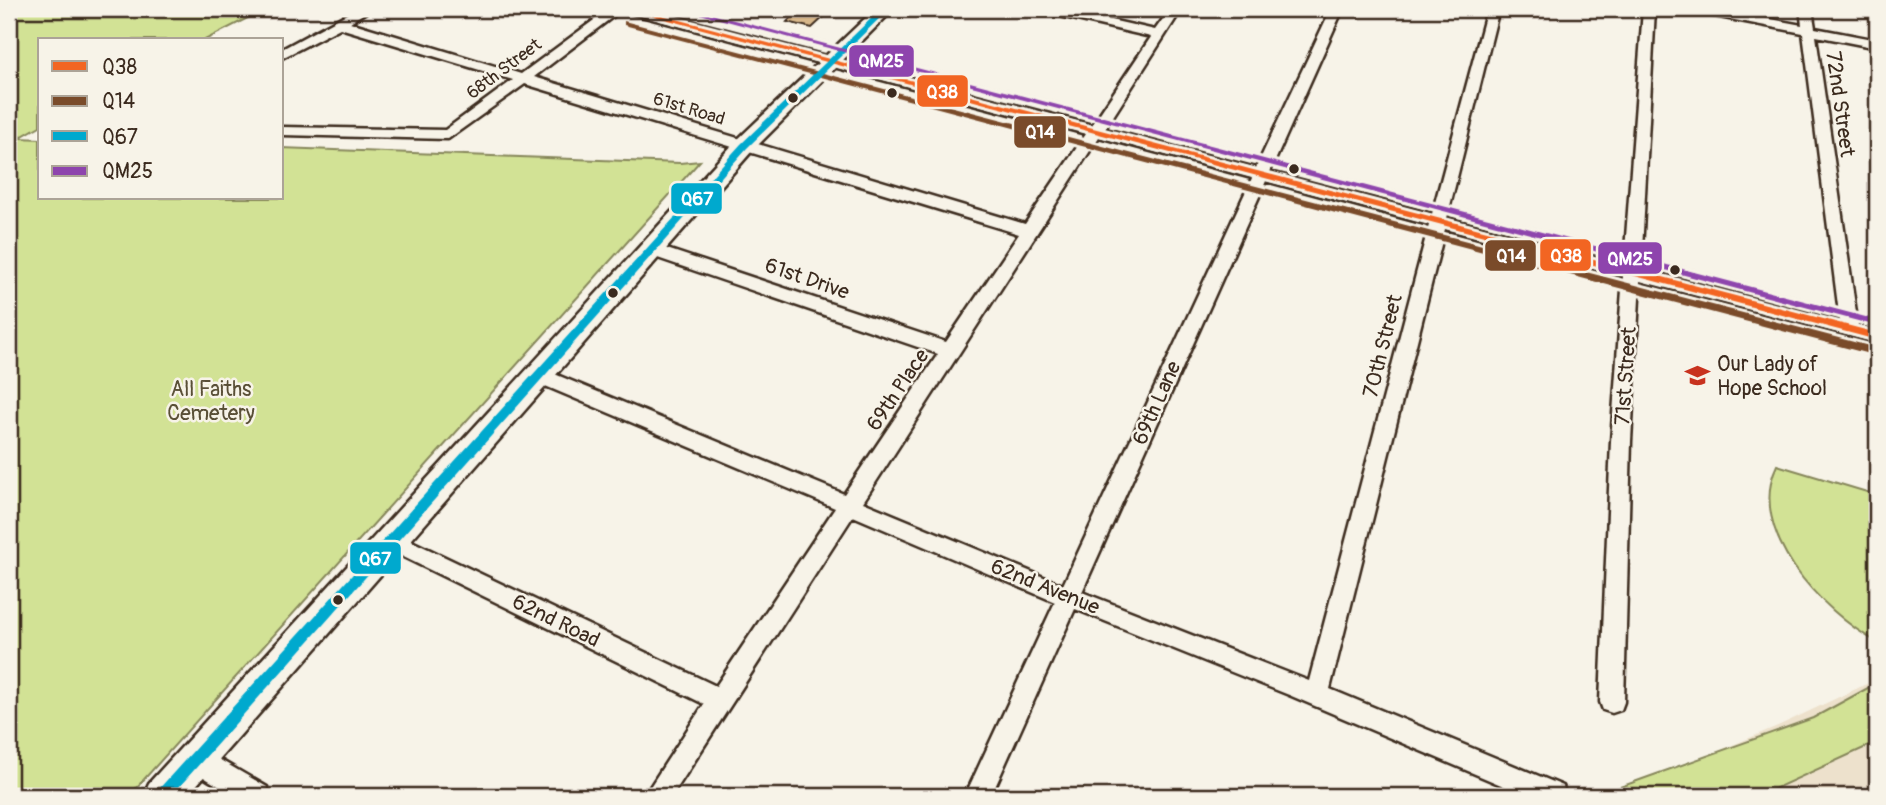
<svg xmlns="http://www.w3.org/2000/svg" width="1886" height="805" viewBox="0 0 1886 805" font-family="Pangolin,sans-serif">
  <rect width="100%" height="100%" fill="#f7f3e8"/>
  <filter id="ink" filterUnits="userSpaceOnUse"><feTurbulence type="fractalNoise" baseFrequency=".0143" numOctaves="2"/><feDisplacementMap in="SourceGraphic" scale="14" xChannelSelector="R" yChannelSelector="G"/><feConvolveMatrix kernelMatrix="1 2 1 2 8 2 1 2 1" color-interpolation-filters="sRGB"/></filter>
  <g filter="url(#ink)">
    <!-- built -->
    <polygon fill="#ede1cc" points="1877,679 1877,796 1617,796 1617,794 1780,725"/>
    <!-- green -->
    <g fill="#d2e295" stroke="#86865a" stroke-width="2">
      <polygon points="9,9 265,9 205,40 40,40 40,126 19,138 40,139 40,198 282,198 282,148 680,163 700,161 129,796 9,796"/>
      <path d="M1777,465L1877,495V642C1822,612 1745,531 1777,465Z"/>
      <polygon points="1877,683 1877,742 1759,796 1595,796 1813,718"/>
    </g>
    <!-- building -->
    <polygon fill="#d7b78a" stroke="#3b2a1e" stroke-width="2" points="800,9 826,15 812,28 787,22"/>
    <g fill="none" stroke-linecap="round" stroke-linejoin="round">
      <defs>
        <g id="minor">
          <path d="M356,9H371L350,22L521,74L609,9H623L534,77L1025,224L1086,134L626,12L625,9H645L1092,125L1151,37L1042,12L1041,9H1062L1155,30L1170,9H1182L1105,129L1256,168L1331,9H1343L1270,172L1432,214L1487,9H1499L1447,218L1624,264L1643,9H1655L1641,269L1840,321L1803,33L1698,13L1692,9H1717L1802,25L1800,9H1812L1815,28L1877,40V48L1816,36L1858,326L1877,331V343L1640,281L1631,441L1624,702L1621,710L1612,713L1603,710L1600,702L1611,441L1623,276L1445,229L1330,689L1563,786L1566,796H1527L1289,695L1075,609L991,796H965L1055,602L853,516L672,796H644L704,704L383,547L380,541L383,535L391,532L399,535L716,686L835,508L531,380L529,375L531,370H545L844,494L938,354L643,253L641,249L643,245H655L946,342L1019,234L525,84L448,139L282,135V127L445,130L513,80L340,28L282,58V49ZM1099,137L1252,178L1063,585L863,502ZM1266,181L1429,225L1309,681L1082,592Z"/>
          <polygon points="196,746 267,787 271,796 235,796 187,767 183,758 187,749"/>
        </g>
        <polygon id="secondary" points="875,9 894,9 752,151 187,796 143,796 149,783 736,141"/>
      </defs>
      <!-- minor casing -->
      <use href="#minor" stroke="#3b2a1e" stroke-width="5"/>
      <!-- secondary casing -->
      <use href="#secondary" stroke="#3b2a1e" stroke-width="5"/>
      <!-- minor -->
      <use href="#minor" fill="#f7f3e8" fill-rule="evenodd"/>
      <!-- secondary -->
      <use href="#secondary" fill="#f7f3e8" fill-rule="evenodd"/>
      <defs>
        <polygon id="bus-1" points="627,9 638,9 1877,333 1877,340"/>
        <polygon id="bus-2" points="624,21 1873,347 1877,348 1877,352 1873,355 624,25"/>
        <polygon id="bus-3" points="881,9 889,9 747,148 171,796 155,796 157,791 741,144"/>
        <polygon id="bus-4" points="681,9 692,9 1877,320 1877,326"/>
      </defs>
      <!-- bus-1 casing -->
      <use href="#bus-1" stroke="#f7f3e8" stroke-width="6"/>
      <!-- bus-2 casing -->
      <use href="#bus-2" stroke="#f7f3e8" stroke-width="6"/>
      <!-- bus-3 casing -->
      <use href="#bus-3" stroke="#f7f3e8" stroke-width="6"/>
      <!-- bus-4 casing -->
      <use href="#bus-4" stroke="#f7f3e8" stroke-width="6"/>
      <!-- bus-1 -->
      <use href="#bus-1" fill="#f26522" fill-rule="evenodd"/>
      <!-- bus-2 -->
      <use href="#bus-2" fill="#7a4b2a" fill-rule="evenodd"/>
      <!-- bus-3 -->
      <use href="#bus-3" fill="#00a9ce" fill-rule="evenodd"/>
      <!-- bus-4 -->
      <use href="#bus-4" fill="#8e44ad" fill-rule="evenodd"/>
    </g>
  </g>
  <!-- icons -->
  <defs>
    <symbol id="school-bare" viewBox="-9 -9 18 18"><path d="M0-5L7-2L0 1L-7-2ZM-4 1L0 2.5L4 1V4Q0 6-4 4Z" fill="#c8321e" stroke="#f7f3e8" stroke-width="2.5" paint-order="stroke"/></symbol>
  </defs>
  <g fill-rule="evenodd">
    <use href="#school-bare" x="1680" y="358" width="35" height="35"/>
  </g>
  <!-- markers -->
  <g fill="#3b2a1e" stroke="#f7f3e8" stroke-width="2.5">
    <circle cx="892" cy="93" r="6"/>
    <circle cx="793" cy="98" r="6"/>
    <circle cx="1294" cy="169" r="6"/>
    <circle cx="1675" cy="270" r="6"/>
    <circle cx="613" cy="293" r="6"/>
    <circle cx="338" cy="600" r="6"/>
  </g>
  <g text-anchor="middle" dominant-baseline="central" stroke-width="5" stroke-linejoin="round" paint-order="stroke">
    <!-- far-street labels -->
    <g font-size="18" fill="#3b2a1e" stroke="#f7f3e8">
      <text transform="translate(504 69) rotate(-37)">68th Street</text>
      <text transform="translate(689 109) rotate(17)">61st Road</text>
    </g>
    <!-- street labels -->
    <g font-size="21" fill="#3b2a1e" stroke="#f7f3e8">
      <text transform="translate(1840 104) rotate(82)">72nd Street</text>
      <text transform="translate(807 279) rotate(19)">61st Drive</text>
      <text transform="translate(1383 346) rotate(-76)">70th Street</text>
      <text transform="translate(1626 376) rotate(-86)">71st Street</text>
      <text transform="translate(898 390) rotate(-56)">69th Place</text>
      <text transform="translate(1157 403) rotate(-66)">69th Lane</text>
      <text transform="translate(1045 587) rotate(22)">62nd Avenue</text>
      <text transform="translate(556 621) rotate(26)">62nd Road</text>
    </g>
    <!-- poi labels -->
    <g font-size="21" fill="#3b2a1e" stroke="#f7f3e8" text-anchor="start">
      <text x="1717" y="364">Our Lady of<tspan x="1717" dy="24">Hope School</tspan></text>
    </g>
    <!-- park labels -->
    <g font-size="21" fill="#594f36" stroke="#f7f3e8">
      <text x="211" y="389">All Faiths<tspan x="211" dy="24">Cemetery</tspan></text>
    </g>
  </g>
  <g stroke="#f7f3e8" stroke-width="2.5">
    <rect x="848" y="44" width="67" height="34" rx="7" fill="#8e44ad"/>
    <rect x="916" y="74" width="53" height="34" rx="7" fill="#f26522"/>
    <rect x="1013" y="115" width="54" height="34" rx="7" fill="#7a4b2a"/>
    <rect x="670" y="182" width="53" height="33" rx="7" fill="#00a9ce"/>
    <rect x="1539" y="238" width="53" height="34" rx="7" fill="#f26522"/>
    <rect x="1484" y="239" width="53" height="33" rx="7" fill="#7a4b2a"/>
    <rect x="1597" y="241" width="66" height="34" rx="7" fill="#8e44ad"/>
    <rect x="349" y="541" width="53" height="34" rx="7" fill="#00a9ce"/>
  </g>
  <g font-size="19" text-anchor="middle" font-weight="bold" fill="#fff">
    <text x="881" y="67">QM25</text>
    <text x="942" y="98">Q38</text>
    <text x="1040" y="138">Q14</text>
    <text x="697" y="205">Q67</text>
    <text x="1566" y="262">Q38</text>
    <text x="1511" y="262">Q14</text>
    <text x="1630" y="265">QM25</text>
    <text x="375" y="565">Q67</text>
  </g>
  <!-- margin -->
  <rect width="1886" height="805" fill="none" stroke="#f7f3e8" stroke-width="35"/>
  <rect x="18" y="18" width="1851" height="770" fill="none" stroke="#3b2a1e" stroke-width="2.5" filter="url(#ink)"/>
  <!-- legend -->
  <rect x="38" y="38" width="245" height="161" fill="#f7f3e8" stroke="#aca397" stroke-width="2"/>
  <rect x="52" y="61" width="35" height="10" fill="#f26522" stroke="#aca397" stroke-width="2"/>
  <text x="102" y="74" font-size="21" fill="#3b2a1e">Q38</text>
  <rect x="52" y="96" width="35" height="10" fill="#7a4b2a" stroke="#aca397" stroke-width="2"/>
  <text x="102" y="108" font-size="21" fill="#3b2a1e">Q14</text>
  <rect x="52" y="131" width="35" height="10" fill="#00a9ce" stroke="#aca397" stroke-width="2"/>
  <text x="102" y="144" font-size="21" fill="#3b2a1e">Q67</text>
  <rect x="52" y="166" width="35" height="10" fill="#8e44ad" stroke="#aca397" stroke-width="2"/>
  <text x="102" y="178" font-size="21" fill="#3b2a1e">QM25</text>
</svg>
